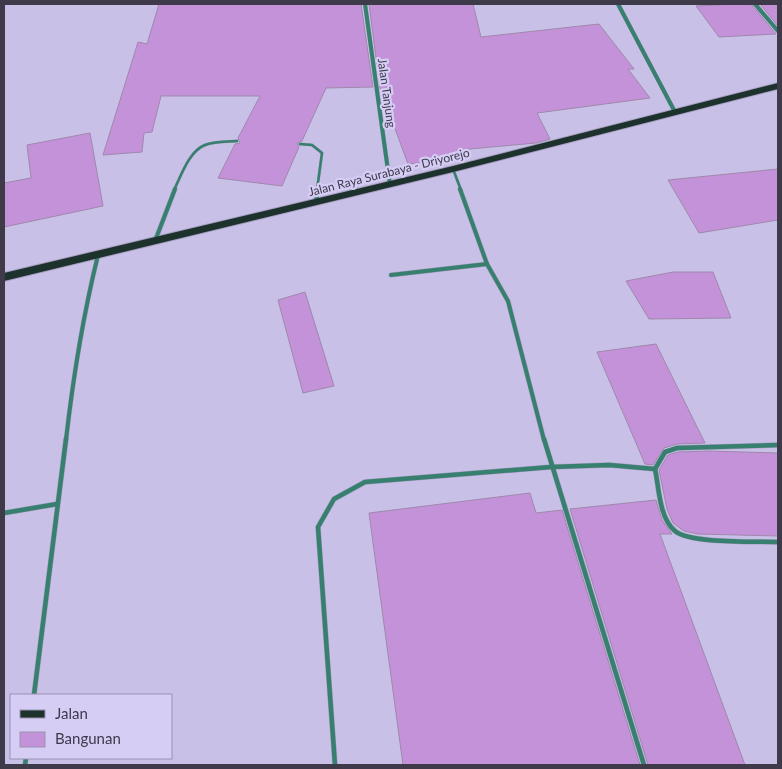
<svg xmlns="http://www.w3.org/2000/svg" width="782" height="769" viewBox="0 0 782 769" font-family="Lato,sans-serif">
  <rect width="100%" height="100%" fill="#c9c0e8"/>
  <!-- building -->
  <g fill="#c492d9" stroke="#9f88aa">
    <polygon points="159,4 361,4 373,87 326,88 302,141 297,143 299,147 282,186 218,178 235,144 240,143 238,138 260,96 161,96 152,132 144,133 142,152 103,155 138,42 147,44"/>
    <polygon points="369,4 473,4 481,37 599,24 634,69 628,69 650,98 537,113 550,139 536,143 459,150 462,158 408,164 380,88"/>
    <polygon points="736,4 751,4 776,34 719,37 696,6"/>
    <polygon points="760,4 778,4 778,26"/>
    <polygon points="90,133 103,206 4,227 4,183 31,178 27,145"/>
    <polygon points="778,169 778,220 699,233 668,180"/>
    <polygon points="673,272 713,272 731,318 649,319 626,281"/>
    <polygon points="305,292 334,386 303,393 278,300"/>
    <polygon points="656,344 705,443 677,444 664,448 653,465 645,464 597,352"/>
    <polygon points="709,451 778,453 778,536 698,534 684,531 673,523 667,509 659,470 668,455 678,452"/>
    <polygon points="530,493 536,513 562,510 640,765 403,765 369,513"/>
    <polygon points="656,500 662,520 672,534 660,534 745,765 648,765 570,509"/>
  </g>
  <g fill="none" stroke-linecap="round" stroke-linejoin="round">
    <defs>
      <g id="service-far2">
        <polyline points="300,144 312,145 322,153 317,190"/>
        <polyline points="453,169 461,190"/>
        <path d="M174,190C181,176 189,151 205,145C215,141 227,142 237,141"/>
      </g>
      <g id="service-far1">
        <polyline points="460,189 487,264 508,301 544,440"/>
        <polyline points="316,202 318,189"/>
        <polyline points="155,241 175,189"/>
        <polyline points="391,275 487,264"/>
        <path d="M66,440C73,378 83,316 98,255"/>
      </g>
      <g id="service">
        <polyline points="544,439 644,765"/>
        <path d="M778,445L677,448L665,452L655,469C659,487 659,518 675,531C690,544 757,541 778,542"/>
        <polyline points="4,513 57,504"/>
        <polyline points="34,695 66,439"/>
        <polyline points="25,765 26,758"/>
        <polyline points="335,765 318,527 334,499 365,482 551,467 609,465 655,469"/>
      </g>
      <g id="minor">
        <polyline points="365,4 390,185"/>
        <polyline points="618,4 675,112"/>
        <polyline points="755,4 778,31"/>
      </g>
      <polygon id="primary" points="778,83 778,89 453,172 4,281 4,273 453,166"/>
    </defs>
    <!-- service-far2 casing -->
    <use href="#service-far2" stroke="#a8a0c2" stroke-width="3"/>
    <!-- service-far1 casing -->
    <use href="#service-far1" stroke="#a8a0c2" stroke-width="5"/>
    <!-- service casing -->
    <use href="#service" stroke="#a8a0c2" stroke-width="5.5"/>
    <!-- minor casing -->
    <use href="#minor" stroke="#a8a0c2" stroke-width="4.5"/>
    <!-- primary casing -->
    <use href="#primary" stroke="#a8a0c2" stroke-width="2"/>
    <!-- service-far2 -->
    <use href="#service-far2" stroke="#37806f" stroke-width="2.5"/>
    <!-- service-far1 -->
    <use href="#service-far1" stroke="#37806f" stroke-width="4"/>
    <!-- service -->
    <use href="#service" stroke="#37806f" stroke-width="4.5"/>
    <!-- minor -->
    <use href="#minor" stroke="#37806f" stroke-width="4"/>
    <!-- primary -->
    <use href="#primary" fill="#1d322d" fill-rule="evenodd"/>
  </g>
  <g text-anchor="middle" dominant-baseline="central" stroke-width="4.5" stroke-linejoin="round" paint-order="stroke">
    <!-- far-street labels -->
    <g font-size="12" fill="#3e3a4a" stroke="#d6cdf5">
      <text transform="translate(387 93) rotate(82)">Jalan Tanjung</text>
      <text transform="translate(389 172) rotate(-14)">Jalan Raya Surabaya - Driyorejo</text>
    </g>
  </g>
  <!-- border -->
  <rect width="782" height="769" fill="none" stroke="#3e3a4a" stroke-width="10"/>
  <!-- legend -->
  <rect x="10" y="694" width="162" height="65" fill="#d6cdf5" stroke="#9992b1"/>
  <rect x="20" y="710" width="25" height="8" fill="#1d322d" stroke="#9992b1"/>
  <text x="55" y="719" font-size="15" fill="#3e3a4a">Jalan</text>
  <rect x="20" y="732" width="25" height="15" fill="#c492d9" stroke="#9992b1"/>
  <text x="55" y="744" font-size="15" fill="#3e3a4a">Bangunan</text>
</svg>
